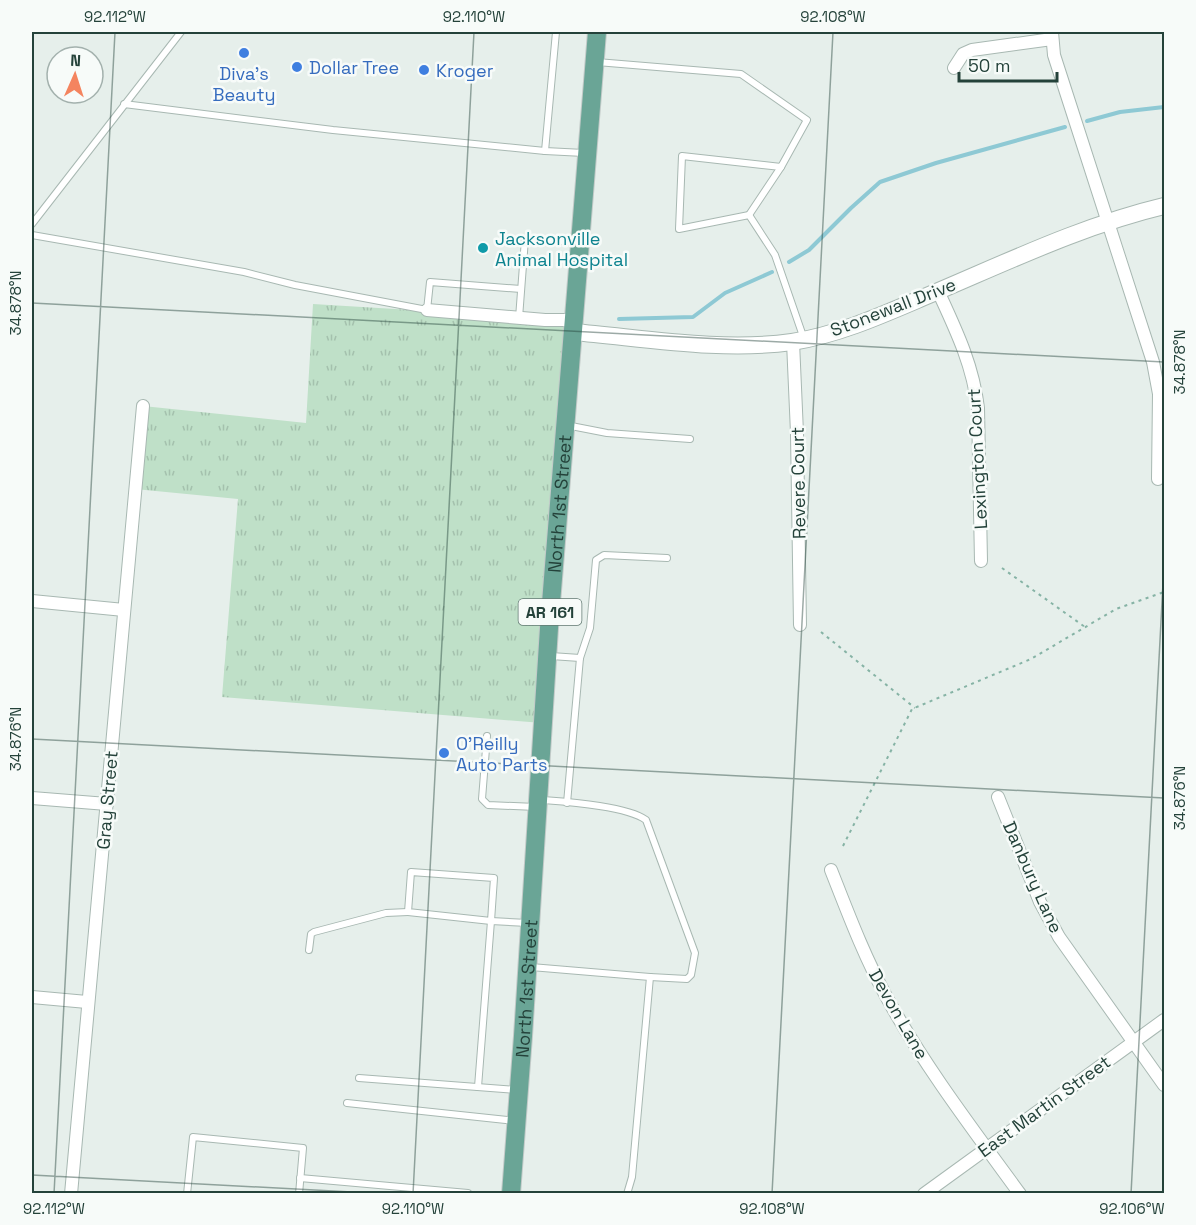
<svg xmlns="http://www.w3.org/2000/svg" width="1196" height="1225" viewBox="0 0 1196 1225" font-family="'Space Grotesk',sans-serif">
  <defs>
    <pattern id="grass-tufts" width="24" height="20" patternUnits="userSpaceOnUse" patternTransform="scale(1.5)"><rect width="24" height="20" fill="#bfe0c8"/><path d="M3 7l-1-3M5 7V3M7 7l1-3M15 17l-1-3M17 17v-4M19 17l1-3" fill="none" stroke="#a4c1ad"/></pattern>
  </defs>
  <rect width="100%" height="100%" fill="#e6efeb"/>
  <!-- grass -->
  <polygon fill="url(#grass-tufts)" points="313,304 574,320 542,723 222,697 238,499 135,489 143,406 306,423"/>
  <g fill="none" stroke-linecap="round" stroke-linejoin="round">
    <!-- stream -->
    <g stroke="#8ec9d4" stroke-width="4">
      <polyline points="1087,121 1120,112 1164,107"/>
      <polyline points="789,262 809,250 851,208 880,182 936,163 1065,127"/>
      <polyline points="619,319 693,317 725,293 772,272"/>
    </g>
    <defs>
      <g id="service">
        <polyline points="556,32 545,151 584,153"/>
        <polyline points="597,62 741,74 807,120 781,167 682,156 679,229 749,215 775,255 804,339"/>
        <polyline points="124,104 333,130 545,151"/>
        <polyline points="749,215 781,167"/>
        <polyline points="32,224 181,32"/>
        <polyline points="32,235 244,272 295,285 427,310 430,282 521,289"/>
        <polyline points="519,318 525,239 577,242"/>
        <polyline points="566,425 607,433 690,439"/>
        <polyline points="551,656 580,658"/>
        <polyline points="487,736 482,799 488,805 536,807"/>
        <path d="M542,800C567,802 627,806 646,820L695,953L691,975L687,979L650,977"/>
        <polyline points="567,803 580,658 590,628 596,560 604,555 667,558"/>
        <polygon points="411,872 494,878 491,921 408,912"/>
        <polyline points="309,950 311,934 314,932 386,913 408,912"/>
        <polyline points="531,967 650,977 632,1177 627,1194"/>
        <polyline points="359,1078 518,1090"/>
        <polyline points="478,1087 491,921 528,923"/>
        <polyline points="347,1103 516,1121"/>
        <polyline points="300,1178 468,1193"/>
        <polyline points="187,1194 193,1137 303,1148 299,1194"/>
      </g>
      <g id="minor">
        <polyline points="1052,32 1054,55 1153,362 1159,394 1158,479"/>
        <polyline points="954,68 963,54 972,50 1052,39"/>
        <path d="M938,291C956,330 973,365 978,408L981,561"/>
        <polyline points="427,310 545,320 574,320"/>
        <polyline points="793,342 797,433 800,625"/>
        <polyline points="32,601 124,610"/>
        <polyline points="998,797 1040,902 1059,937 1164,1085"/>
        <polyline points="32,798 107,804"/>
        <path d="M831,870C848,913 864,956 886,996C923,1064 974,1131 1020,1194"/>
        <polyline points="32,997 87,1002"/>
        <polyline points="71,1194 143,406"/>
        <polyline points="924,1194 1164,1020"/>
      </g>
      <path id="tertiary" d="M573,332C644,338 722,352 792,342C837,335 880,316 922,298C1001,265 1080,226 1164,206"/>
      <g id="primary">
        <path id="s1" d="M511,1194L523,1036L549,628L597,32"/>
      </g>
    </defs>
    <!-- service casing -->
    <use href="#service" stroke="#a8b8b2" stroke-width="8"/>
    <!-- minor casing -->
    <use href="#minor" stroke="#a8b8b2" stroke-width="14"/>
    <!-- tertiary casing -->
    <use href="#tertiary" stroke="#a8b8b2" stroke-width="18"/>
    <!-- primary casing -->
    <use href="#primary" stroke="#c2cac8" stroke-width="20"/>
    <!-- path -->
    <g stroke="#86b3a5" stroke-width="2" stroke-dasharray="3 4.5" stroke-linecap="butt">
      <polyline points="1002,568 1085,627"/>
      <polyline points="821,632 915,708"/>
      <polyline points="843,846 912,709 1031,659 1116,609 1164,592"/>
    </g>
    <!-- service -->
    <use href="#service" stroke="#fff" stroke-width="6"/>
    <!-- minor -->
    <use href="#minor" stroke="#fff" stroke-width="12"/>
    <!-- tertiary -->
    <use href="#tertiary" stroke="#fff" stroke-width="16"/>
    <!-- primary -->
    <use href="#primary" stroke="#6aa596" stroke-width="18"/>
  </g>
  <!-- ticks -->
  <path fill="none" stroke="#24423a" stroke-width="1.5" stroke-opacity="0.45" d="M32,303L1164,362M32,739L1164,798M32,1175L389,1194M54,1194L115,32M413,1194L474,32M772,1194L833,32M1131,1194L1164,564"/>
  <!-- markers -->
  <g fill="#3f7fe0" stroke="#f7fbf9" stroke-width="2">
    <circle cx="244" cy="53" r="6"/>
    <circle cx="297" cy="67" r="6"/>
    <circle cx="424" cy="70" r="6"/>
    <circle cx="444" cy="753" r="6"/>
  </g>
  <circle fill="#0f9aa8" stroke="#f7fbf9" stroke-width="2" cx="483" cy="248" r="6"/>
  <g text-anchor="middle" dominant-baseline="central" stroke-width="5" stroke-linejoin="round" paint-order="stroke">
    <!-- shield labels -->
    <rect fill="#f7fbf9" stroke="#637a73" stroke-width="1.5" x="518.5" y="599" width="63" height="26" rx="4.5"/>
    <g font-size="16" font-weight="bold" fill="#24423a">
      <text x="550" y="612">AR 161</text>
    </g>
    <!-- shop labels -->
    <g font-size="18" fill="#366cbe" stroke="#f7fbf9" text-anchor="start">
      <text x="309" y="67">Dollar Tree</text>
      <text x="436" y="70">Kroger</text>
      <text x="244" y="73" text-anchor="middle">Diva’s<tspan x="244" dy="21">Beauty</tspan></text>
      <text x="456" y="743">O'Reilly<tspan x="456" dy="21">Auto Parts</tspan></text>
    </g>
    <!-- culture labels -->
    <g font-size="18" fill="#0d838f" stroke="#f7fbf9" text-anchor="start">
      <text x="495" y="238">Jacksonville<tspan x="495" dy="21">Animal Hospital</tspan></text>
    </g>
    <!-- street labels -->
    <g font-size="18" fill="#24423a" stroke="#f7fbf9">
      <text transform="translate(893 307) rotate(-21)">Stonewall Drive</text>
      <text transform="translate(977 459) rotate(-93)">Lexington Court</text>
      <text transform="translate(798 483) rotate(-91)">Revere Court</text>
      <text stroke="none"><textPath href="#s1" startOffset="692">North 1st Street</textPath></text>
      <text transform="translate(107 800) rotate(-85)">Gray Street</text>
      <text transform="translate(1033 877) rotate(66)">Danbury Lane</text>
      <text stroke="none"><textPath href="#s1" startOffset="206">North 1st Street</textPath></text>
      <text transform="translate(899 1014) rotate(60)">Devon Lane</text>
      <text transform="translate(1044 1106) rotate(-36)">East Martin Street</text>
    </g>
  </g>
  <!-- border -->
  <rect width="1196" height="1225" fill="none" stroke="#f7fbf9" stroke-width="66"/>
  <!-- north arrow -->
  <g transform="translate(75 75) rotate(3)"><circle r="28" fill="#f7fbf9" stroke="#a3b1ad" stroke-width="1.5"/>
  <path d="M0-4.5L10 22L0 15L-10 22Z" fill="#f4845f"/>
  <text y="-9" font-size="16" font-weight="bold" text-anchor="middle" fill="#24423a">N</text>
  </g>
  <!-- scale -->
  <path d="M959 72v9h98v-9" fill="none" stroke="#24423a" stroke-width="3"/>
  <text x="968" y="72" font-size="18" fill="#24423a" stroke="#f7fbf9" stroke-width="4.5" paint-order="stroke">50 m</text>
  <rect x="33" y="33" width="1130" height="1159" fill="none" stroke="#24423a" stroke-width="2"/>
  <g font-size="15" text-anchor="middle" fill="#24423a">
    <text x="115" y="22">92.112°W</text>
    <text x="474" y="22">92.110°W</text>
    <text x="833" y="22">92.108°W</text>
    <text transform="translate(16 303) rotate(-90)" y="5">34.878°N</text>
    <text transform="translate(1180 362) rotate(-90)" y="5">34.878°N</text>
    <text transform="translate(16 739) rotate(-90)" y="5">34.876°N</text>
    <text transform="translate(1180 798) rotate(-90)" y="5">34.876°N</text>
    <text x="54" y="1214">92.112°W</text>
    <text x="413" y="1214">92.110°W</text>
    <text x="772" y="1214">92.108°W</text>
    <text x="1132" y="1214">92.106°W</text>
  </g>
</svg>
